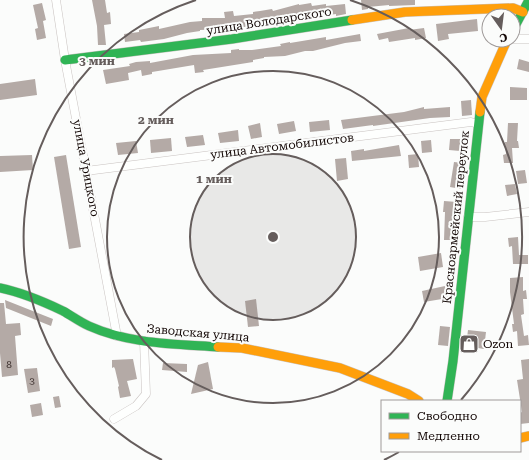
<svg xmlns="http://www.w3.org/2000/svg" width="529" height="460" viewBox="0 0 529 460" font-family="'Roboto Serif',serif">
  <rect width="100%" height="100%" fill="#fbfcfb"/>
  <!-- building -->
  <g fill="#b4aaa6">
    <polygon points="92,0 105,0 107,13 110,12 111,24 104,25 106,45 98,45 97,26"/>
    <polygon points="361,0 415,0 415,5 389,6 389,5 368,7 368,9 362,10"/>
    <polygon points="42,3 46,20 43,21 46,38 37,40 35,29 38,28 33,5"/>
    <polygon points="311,3 312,6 326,4 326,6 345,4 346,14 336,16 336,14 306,18 305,16 281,22 266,24 266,22 240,28 240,26 225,29 200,30 200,31 187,33 164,39 141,42 140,40 125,42 124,34 139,32 139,30 159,26 159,29 190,22 202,21 202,18 225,18 224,12 233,11 234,16 253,14 253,12 260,11 272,9 273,11 299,4 299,5"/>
    <polygon points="477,19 478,31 448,34 449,39 438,41 436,24"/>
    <polygon points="409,28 409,30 424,28 426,38 415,40 415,38 389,42 388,38 379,40 377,34"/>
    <polygon points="360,34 361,41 345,43 313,51 305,51 285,56 264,57 264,58 253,60 253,62 203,70 204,72 195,73 194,65 152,72 152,74 142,76 141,70 128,73 129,80 106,84 103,70 130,66 129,64 136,62 150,61 150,63 193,55 231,53 231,50 239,49 239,50 252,50 281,46 280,44 290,42 290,43 326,37 326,40"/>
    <polygon points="519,59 529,62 529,72 517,69"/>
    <polygon points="35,79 37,95 0,100 0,84"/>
    <polygon points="510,87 527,88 527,100 510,100"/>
    <polygon points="471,100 472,115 462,116 461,101"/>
    <polygon points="424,107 424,109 450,107 450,117 430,118 373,126 373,125 343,129 341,120 404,112"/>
    <polygon points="329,120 330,130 310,132 309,122"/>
    <polygon points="294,121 296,131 279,134 277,124"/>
    <polygon points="260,123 262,137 251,139 248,126"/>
    <polygon points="508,123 518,123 517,141 518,141 519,148 512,148 513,163 504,163 503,155 506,154 505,142 507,142"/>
    <polygon points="238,130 239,141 220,143 218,133"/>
    <polygon points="203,135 205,145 187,147 185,137"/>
    <polygon points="171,138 172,151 151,153 150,140"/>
    <polygon points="450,139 460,139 460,151 449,150"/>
    <polygon points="431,140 432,152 422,153 421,141"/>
    <polygon points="136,141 138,153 118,155 116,143"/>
    <polygon points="399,145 401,156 352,161 351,151 364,149 364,151"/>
    <polygon points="418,154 419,167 409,168 408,155"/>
    <polygon points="32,155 33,170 0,172 0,156"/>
    <polygon points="66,155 81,247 69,249 54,157"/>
    <polygon points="346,158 348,179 337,181 335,159"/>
    <polygon points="454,162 463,163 461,189 450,187"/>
    <polygon points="525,170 527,183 518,184 516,171"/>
    <polygon points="515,184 517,194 507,196 505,185"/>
    <polygon points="444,201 457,202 457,212 455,212 454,240 444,240 445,212 443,212"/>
    <polygon points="518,237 519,255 528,255 528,264 513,264 512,246 509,247 508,238"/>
    <polygon points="441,253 443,267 420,271 418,257"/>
    <polygon points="523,277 523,291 526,290 527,299 523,299 524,314 521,315 524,336 528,335 529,345 518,346 517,331 513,332 512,324 514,324 510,292 510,278"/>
    <polygon points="445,286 448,298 424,302 422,291"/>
    <polygon points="256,299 259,326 248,327 245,301"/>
    <polygon points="5,300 53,319 51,326 6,308"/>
    <polygon points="0,303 4,303 6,324 20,323 21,335 15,336 18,375 2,377 0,353"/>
    <polygon points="440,326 450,327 448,346 438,345"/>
    <polygon points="468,330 486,332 484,349 466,346"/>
    <polygon points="133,359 137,379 127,381 131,396 120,398 118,387 119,386 115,369 114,367 112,368 112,360"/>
    <polygon points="529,359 529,423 520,424 520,413 522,412 517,380 523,379 521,360"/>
    <polygon points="208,362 213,389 191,394 198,365"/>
    <polygon points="163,363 187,364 187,372 162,370"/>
    <polygon points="37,368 40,391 28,393 24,369"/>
    <polygon points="59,396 61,407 55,408 53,397"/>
    <polygon points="41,403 43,415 32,417 30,405"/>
  </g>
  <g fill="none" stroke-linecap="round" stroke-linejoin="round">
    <defs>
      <g id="street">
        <polyline points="56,0 65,60 117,336"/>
        <polyline points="513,39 529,39"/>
        <polyline points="86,171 471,122 478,124"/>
        <polyline points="468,217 485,217 529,212"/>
        <polyline points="114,419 136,406 146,394 144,341"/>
      </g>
      <g id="fast">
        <polyline points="513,30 529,0"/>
        <polyline points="65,60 232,39 352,20"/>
        <path d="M0,288C20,292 44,302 63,311C72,316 80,322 89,326C129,344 175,344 218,347"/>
        <polyline points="447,401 453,361 480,112"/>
      </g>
      <g id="slow">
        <polyline points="352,20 405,12 513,8 523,12"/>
        <polyline points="480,112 482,97 507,40"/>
        <polyline points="218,347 242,348 340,368 408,394 419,401"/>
        <polyline points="520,438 529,436"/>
      </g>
    </defs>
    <!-- street casing -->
    <use href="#street" stroke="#c9c3c1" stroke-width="9"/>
    <!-- fast casing -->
    <use href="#fast" stroke="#c9c3c1" stroke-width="10"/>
    <!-- slow casing -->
    <use href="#slow" stroke="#c9c3c1" stroke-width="10"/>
    <!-- street -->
    <use href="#street" stroke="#fefffe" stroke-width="8"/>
    <!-- fast -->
    <use href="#fast" stroke="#30b455" stroke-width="9"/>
    <!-- slow -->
    <use href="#slow" stroke="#ff9f0a" stroke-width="9"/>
  </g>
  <!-- distance rings -->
  <circle cx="273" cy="237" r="83" fill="#655d5c" fill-opacity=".12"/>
  <g fill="none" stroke="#655d5c" stroke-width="2">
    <circle cx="273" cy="237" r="83"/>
    <circle cx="273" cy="237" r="166"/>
    <path d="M399 452A249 249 0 0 1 384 460M162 460A249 249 0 0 1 196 0M350 0A249 249 0 0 1 461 400"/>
  </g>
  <!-- icons -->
  <defs>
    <symbol id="shop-square" viewBox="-11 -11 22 22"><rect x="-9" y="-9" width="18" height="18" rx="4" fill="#655d5c" stroke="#fbfcfb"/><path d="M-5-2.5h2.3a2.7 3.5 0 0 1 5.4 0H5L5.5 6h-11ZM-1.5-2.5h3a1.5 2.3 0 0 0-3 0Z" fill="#fff"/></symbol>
  </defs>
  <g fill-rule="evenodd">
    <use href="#shop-square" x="458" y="333" width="22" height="22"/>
  </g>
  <g text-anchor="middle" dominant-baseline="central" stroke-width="4" stroke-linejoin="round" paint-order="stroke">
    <!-- number labels -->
    <g font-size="10" fill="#3c302e">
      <text x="9" y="364">8</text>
      <text x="32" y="380">3</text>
    </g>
    <!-- street labels -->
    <g font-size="12" fill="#140806" stroke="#fbfcfb">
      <text transform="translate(269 21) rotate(-9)">улица Володарского</text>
      <text transform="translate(282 146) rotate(-7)">улица Автомобилистов</text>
      <text transform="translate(86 168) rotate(79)">улица Урицкого</text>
      <text transform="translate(456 217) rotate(-84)">Красноармейский переулок</text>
      <text transform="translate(198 333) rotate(5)">Заводская улица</text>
    </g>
    <!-- poi labels -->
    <g font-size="12" fill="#140806" stroke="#fbfcfb" text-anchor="start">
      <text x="483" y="344">Ozon</text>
    </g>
  </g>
  <circle cx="273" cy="237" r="6" fill="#655d5c" stroke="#fbfcfb" stroke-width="2"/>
  <g font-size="12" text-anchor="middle" font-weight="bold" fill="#655d5c" stroke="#fbfcfb" stroke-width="4" stroke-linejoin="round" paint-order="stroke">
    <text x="97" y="65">3 мин</text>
    <text x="156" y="124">2 мин</text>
    <text x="214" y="183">1 мин</text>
  </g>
  <!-- legend -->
  <rect x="381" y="400" width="140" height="52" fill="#fbfcfb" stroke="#9f9a99"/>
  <rect x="389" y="413" width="20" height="6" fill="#30b455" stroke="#9f9a99"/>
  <text x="417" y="420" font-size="12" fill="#140806">Свободно</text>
  <rect x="389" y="433" width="20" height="6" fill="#ff9f0a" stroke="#9f9a99"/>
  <text x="417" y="440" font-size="12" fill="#140806">Медленно</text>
  <!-- north arrow -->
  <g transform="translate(501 28) rotate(166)"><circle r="19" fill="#fbfcfb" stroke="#9f9a99"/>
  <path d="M0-3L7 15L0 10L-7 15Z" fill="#655d5c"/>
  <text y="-6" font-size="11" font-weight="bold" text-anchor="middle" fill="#140806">С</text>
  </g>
</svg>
